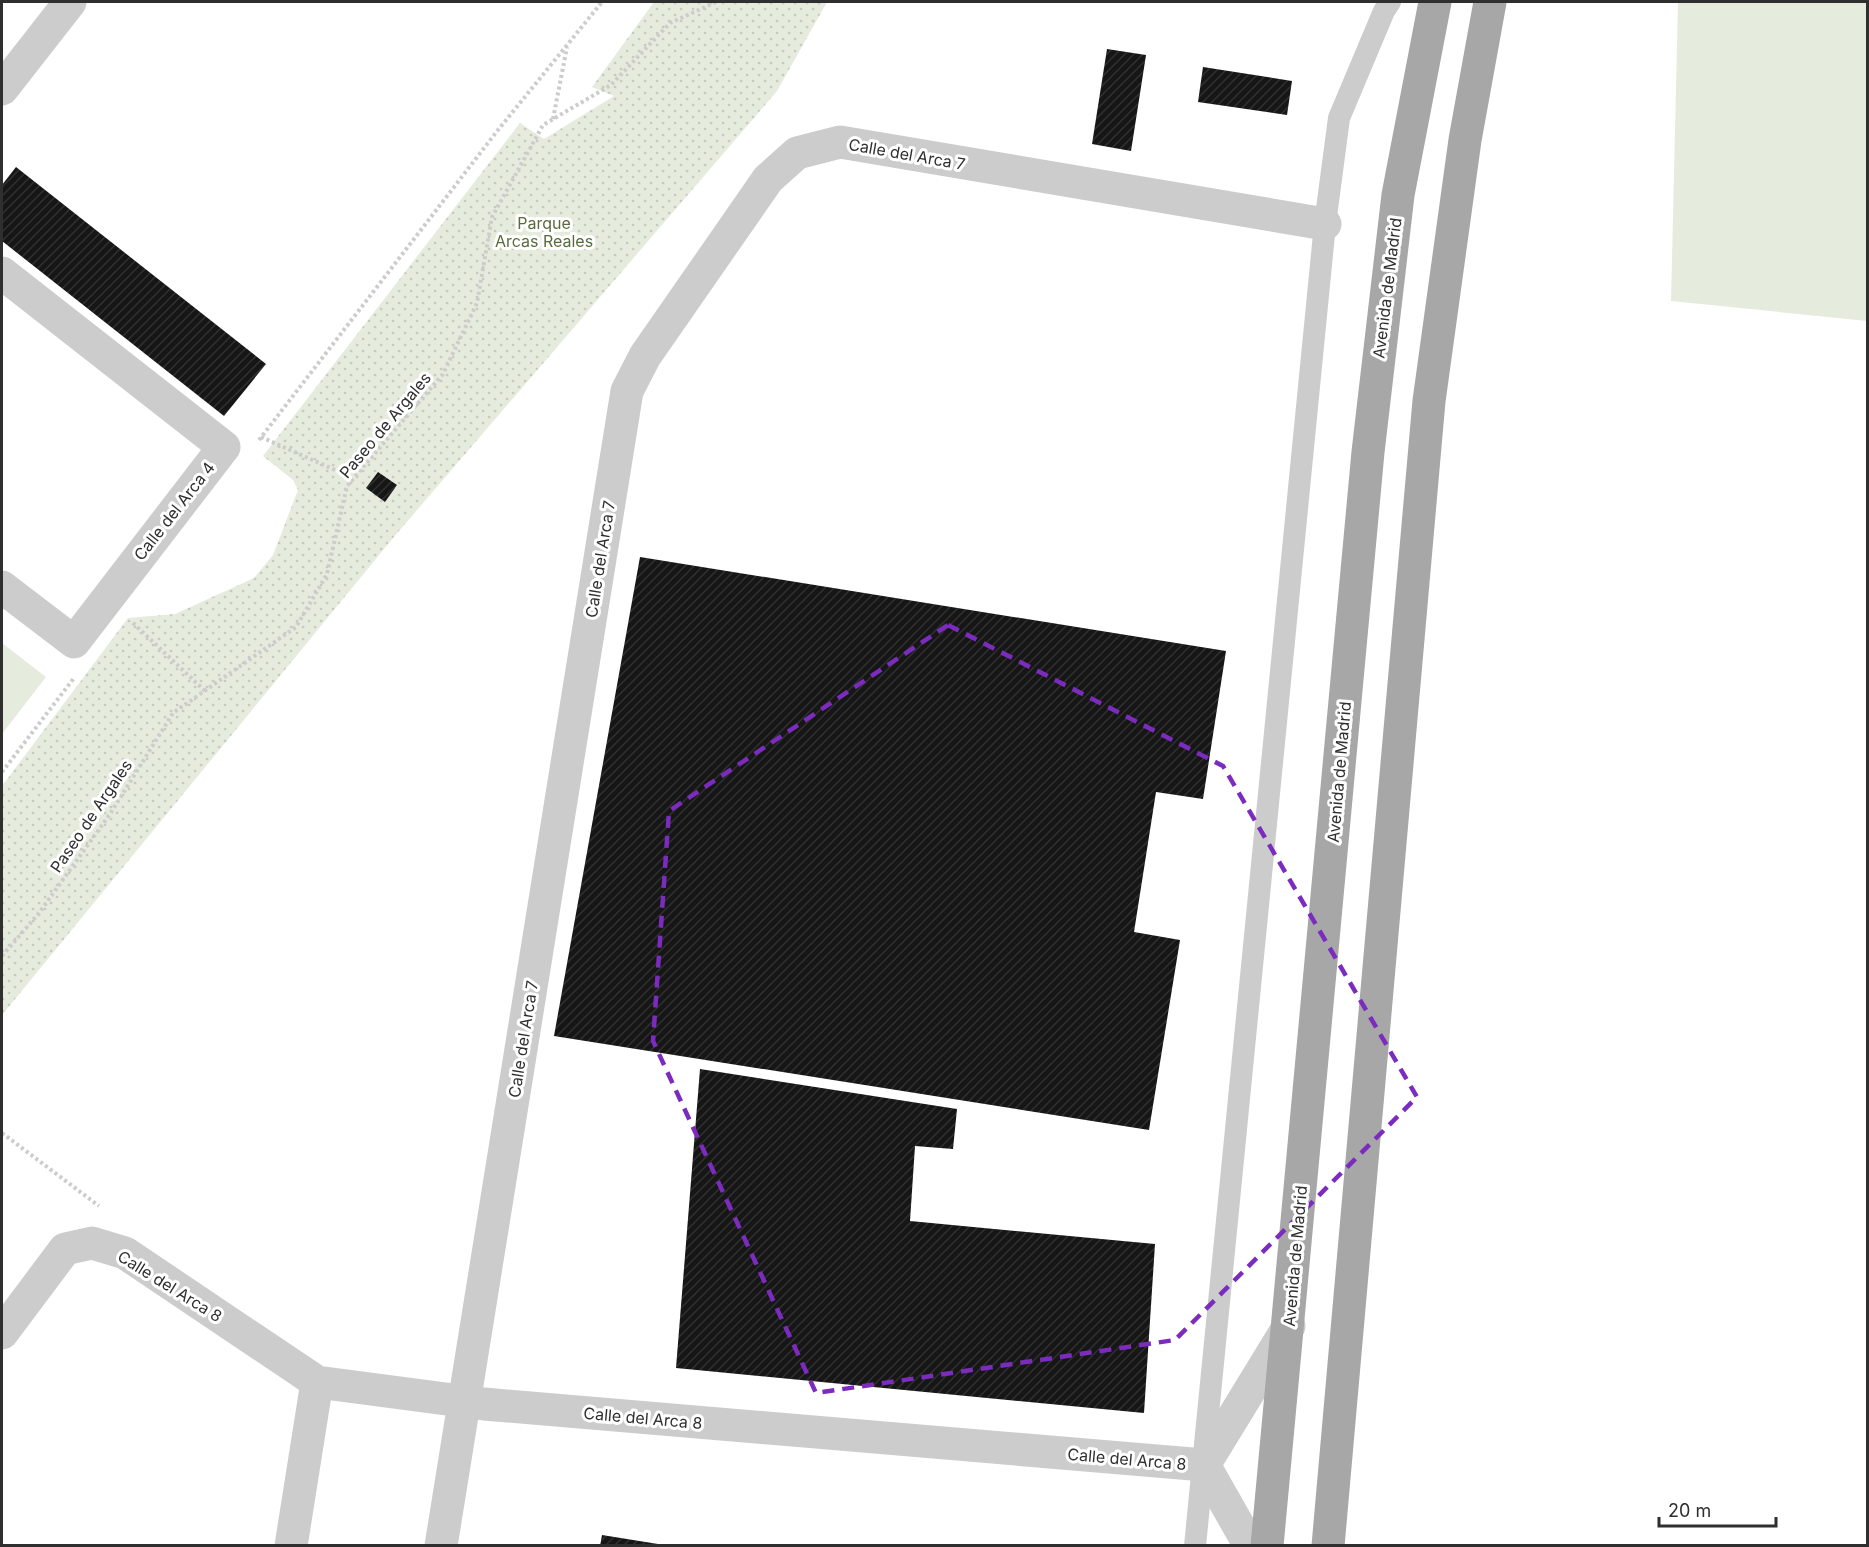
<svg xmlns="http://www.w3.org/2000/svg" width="1869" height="1547" viewBox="0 0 1869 1547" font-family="Inter,sans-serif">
  <defs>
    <pattern id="park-dots" width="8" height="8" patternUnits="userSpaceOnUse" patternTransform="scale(1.5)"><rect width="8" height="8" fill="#e6ecdd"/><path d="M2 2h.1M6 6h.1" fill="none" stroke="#c6cbbe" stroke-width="1.8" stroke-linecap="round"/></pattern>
    <pattern id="building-hatch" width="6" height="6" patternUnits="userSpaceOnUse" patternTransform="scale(1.5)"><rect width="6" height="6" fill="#161616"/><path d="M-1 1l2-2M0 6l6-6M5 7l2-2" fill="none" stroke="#303030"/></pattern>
  </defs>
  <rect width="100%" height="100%" fill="#fff"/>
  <!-- grass -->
  <g fill="#e6ecdd">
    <polygon points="1678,2 1867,2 1867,321 1671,301"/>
    <polygon points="2,643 46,677 2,734"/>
  </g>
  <!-- park -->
  <polygon fill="url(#park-dots)" points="654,2 827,2 777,91 393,538 2,1015 2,786 128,618 175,614 254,578 273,555 298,490 293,480 263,456 520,123 544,139 614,96 592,87"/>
  <!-- building -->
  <g fill="url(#building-hatch)">
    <polygon points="1107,49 1146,55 1131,151 1092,144"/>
    <polygon points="1203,67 1292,81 1287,115 1198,102"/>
    <polygon points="16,167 266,364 224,416 2,241 2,185"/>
    <polygon points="378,472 397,485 385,502 366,488"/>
    <polygon points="640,557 1226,651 1203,799 1156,792 1134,932 1180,940 1149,1130 554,1036"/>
    <polygon points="700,1069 957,1109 953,1149 915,1146 910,1221 1155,1244 1144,1413 676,1368"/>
    <polygon points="602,1535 658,1544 658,1546 600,1546"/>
  </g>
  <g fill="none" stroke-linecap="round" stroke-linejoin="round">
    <!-- path -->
    <g stroke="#ccc" stroke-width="4" stroke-dasharray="3 3" stroke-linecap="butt">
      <polyline points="553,119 567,47"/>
      <polyline points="261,437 353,478"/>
      <polyline points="259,440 498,130 602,2"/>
      <polyline points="133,623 205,691"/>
      <polyline points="2,772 74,678"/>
      <polyline points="2,956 39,913 110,814 173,713 296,627 327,574 347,486 443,374 477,303 492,217 543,125 611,85 670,23 716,2"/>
      <polyline points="2,1133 99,1206"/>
    </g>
    <!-- service -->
    <polyline stroke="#ccc" stroke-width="22" points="1195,1546 1325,224 1339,118 1384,11 1390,2"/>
    <!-- pedestrian -->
    <polyline stroke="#ccc" stroke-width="33" points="2,273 224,447 74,642 2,587"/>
    <!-- minor -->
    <g stroke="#ccc" stroke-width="33">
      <polyline points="2,89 70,2"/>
      <polyline points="2,1333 65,1249 92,1243 125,1253 317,1382 484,1404 1204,1465"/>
      <polyline points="1204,1465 1289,1326"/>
      <polyline points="1204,1465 1250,1546"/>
      <polyline points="291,1546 317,1382"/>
      <polyline points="441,1546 627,391 645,356 768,179 797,153 840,142 1325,224"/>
    </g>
    <!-- primary -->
    <g stroke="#a7a7a7" stroke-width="33">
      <polyline points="1267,1546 1368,452 1398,195 1435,2"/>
      <polyline points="1328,1546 1429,401 1465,140 1490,2"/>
    </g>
  </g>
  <!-- marked area -->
  <path fill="none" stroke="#7b2cbf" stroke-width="4.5" stroke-dasharray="12 8" stroke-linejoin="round" d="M948,625L1223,766L1417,1097L1175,1340L816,1393L653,1041L669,811Z"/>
  <g text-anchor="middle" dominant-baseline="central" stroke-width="6" stroke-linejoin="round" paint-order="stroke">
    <!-- street labels -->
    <g font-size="16" fill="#2f2f2f" stroke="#fff">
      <text transform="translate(907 154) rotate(10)">Calle del Arca 7</text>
      <text transform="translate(1387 288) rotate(-83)">Avenida de Madrid</text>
      <text transform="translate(385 425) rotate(-50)">Paseo de Argales</text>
      <text transform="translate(174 511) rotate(-52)">Calle del Arca 4</text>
      <text transform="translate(600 559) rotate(-81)">Calle del Arca 7</text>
      <text transform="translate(1339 772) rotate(-85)">Avenida de Madrid</text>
      <text transform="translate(91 816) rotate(-56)">Paseo de Argales</text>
      <text transform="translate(523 1039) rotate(-81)">Calle del Arca 7</text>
      <text transform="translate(1295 1256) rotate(-85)">Avenida de Madrid</text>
      <text transform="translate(170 1286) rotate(32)">Calle del Arca 8</text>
      <text transform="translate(643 1418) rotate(5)">Calle del Arca 8</text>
      <text transform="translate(1127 1459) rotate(5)">Calle del Arca 8</text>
    </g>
    <!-- park labels -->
    <g font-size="16" fill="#576b3c" stroke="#fff">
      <text x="544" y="223">Parque<tspan x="544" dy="18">Arcas Reales</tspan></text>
    </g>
  </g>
  <!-- border -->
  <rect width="1869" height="1547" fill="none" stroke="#2f2f2f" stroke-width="6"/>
  <!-- scale -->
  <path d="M1659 1517v9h117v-9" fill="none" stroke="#2f2f2f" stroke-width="3"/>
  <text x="1668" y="1517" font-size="18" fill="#2f2f2f" stroke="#ffffff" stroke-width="4.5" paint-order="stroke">20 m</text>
</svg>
